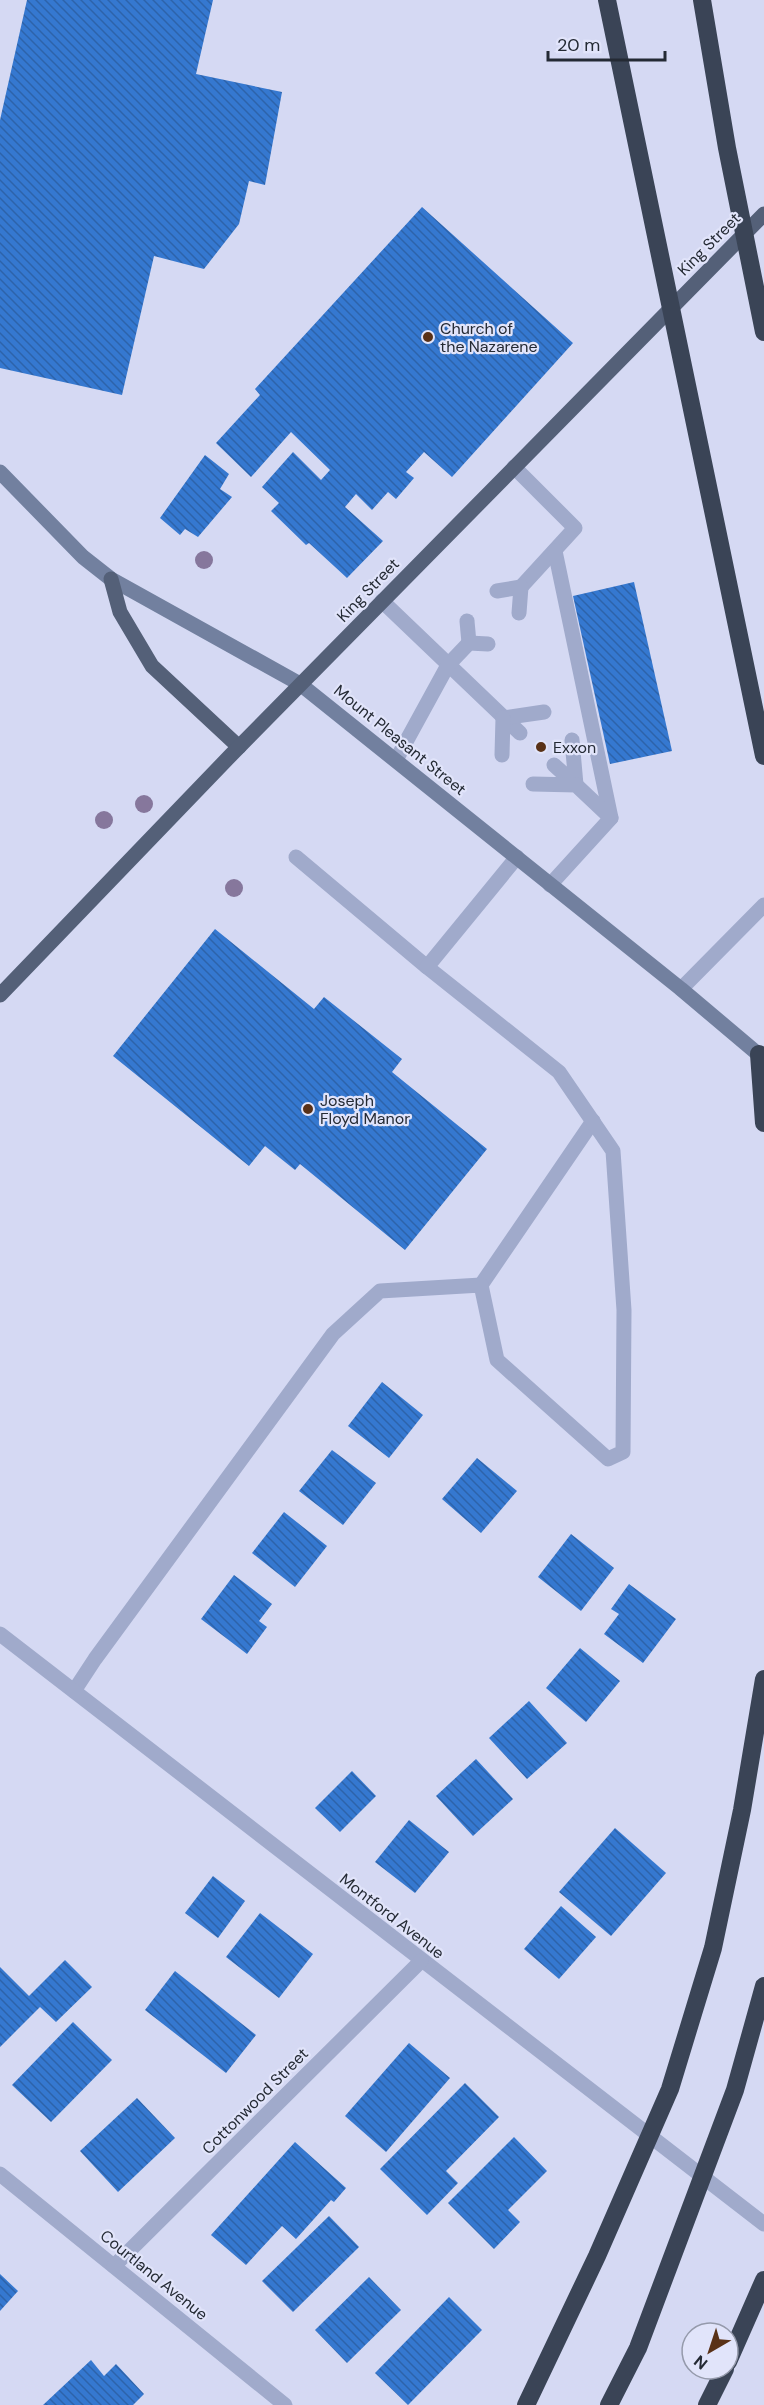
<svg xmlns="http://www.w3.org/2000/svg" width="764" height="2405" viewBox="0 0 764 2405" font-family="'DM Sans',sans-serif">
  <defs>
    <pattern id="building-back-hatch" width="6" height="6" patternUnits="userSpaceOnUse" patternTransform="scale(1.5)"><rect width="6" height="6" fill="#3578d0"/><path d="M-1 5l2 2M0 0l6 6M5-1l2 2" fill="none" stroke="#2d63aa"/></pattern>
  </defs>
  <rect width="100%" height="100%" fill="#d5d9f3"/>
  <!-- building -->
  <g fill="url(#building-back-hatch)">
    <polygon points="27,0 213,0 196,74 282,92 265,185 249,181 239,224 204,269 154,256 122,395 0,368 0,120"/>
    <polygon points="422,207 573,343 452,477 424,452 406,472 414,478 396,499 388,492 372,510 356,494 345,507 383,541 347,578 309,543 306,545 271,511 279,503 262,487 293,452 321,480 330,470 291,432 251,477 216,443 260,395 255,389"/>
    <polygon points="205,455 229,474 220,489 232,497 198,537 185,529 180,535 160,518"/>
    <polygon points="634,582 672,751 610,764 573,596"/>
    <polygon points="215,929 314,1009 324,997 402,1059 392,1072 487,1149 405,1250 300,1164 295,1170 265,1146 249,1166 113,1056"/>
    <polygon points="382,1382 423,1415 389,1458 348,1426"/>
    <polygon points="332,1450 376,1483 343,1525 299,1491"/>
    <polygon points="477,1458 517,1491 481,1533 442,1499"/>
    <polygon points="284,1512 327,1546 295,1587 252,1553"/>
    <polygon points="571,1534 614,1568 581,1611 538,1577"/>
    <polygon points="234,1575 272,1604 259,1621 267,1627 247,1654 201,1619"/>
    <polygon points="629,1584 676,1619 643,1663 604,1634 619,1614 611,1609"/>
    <polygon points="580,1648 620,1681 586,1722 546,1688"/>
    <polygon points="529,1701 567,1743 527,1779 489,1738"/>
    <polygon points="476,1759 513,1799 473,1836 436,1796"/>
    <polygon points="352,1771 376,1796 340,1832 315,1808"/>
    <polygon points="409,1820 449,1852 415,1893 375,1862"/>
    <polygon points="615,1828 666,1873 611,1936 559,1892"/>
    <polygon points="213,1876 245,1901 218,1938 185,1913"/>
    <polygon points="561,1906 596,1937 559,1979 524,1949"/>
    <polygon points="260,1913 313,1954 279,1998 226,1957"/>
    <polygon points="65,1960 92,1987 56,2022 40,2007 0,2047 0,1967 29,1996"/>
    <polygon points="175,1971 256,2035 226,2073 145,2010"/>
    <polygon points="73,2022 112,2060 51,2122 12,2085"/>
    <polygon points="409,2043 450,2078 386,2152 345,2116"/>
    <polygon points="465,2083 499,2117 446,2171 458,2183 427,2215 380,2169"/>
    <polygon points="137,2098 175,2138 118,2192 80,2151"/>
    <polygon points="514,2137 547,2171 508,2210 520,2222 494,2249 448,2203"/>
    <polygon points="295,2142 346,2188 334,2202 331,2200 296,2239 282,2226 246,2265 211,2235"/>
    <polygon points="329,2216 359,2247 293,2312 262,2281"/>
    <polygon points="0,2274 18,2291 0,2311"/>
    <polygon points="369,2277 401,2310 347,2363 315,2330"/>
    <polygon points="449,2297 482,2330 408,2405 375,2373"/>
    <polygon points="91,2360 104,2376 116,2364 144,2394 133,2405 43,2405"/>
  </g>
  <g fill="none" stroke-linecap="round" stroke-linejoin="round">
    <!-- lane -->
    <g stroke="#a0aacb" stroke-width="15">
      <polyline points="514,467 575,528 521,587"/>
      <polyline points="555,551 611,818"/>
      <polyline points="497,591 521,587 519,613"/>
      <polyline points="382,601 520,733"/>
      <polyline points="467,621 469,643"/>
      <polyline points="503,718 544,712"/>
      <polyline points="502,755 503,718"/>
      <polyline points="396,760 448,665 469,643 488,644"/>
      <polyline points="554,765 576,785 572,740"/>
      <polyline points="533,784 576,785 611,818 550,885"/>
      <polyline points="296,857 427,967"/>
      <polyline points="481,1285 593,1121"/>
      <polyline points="74,1691 95,1659 333,1334 380,1291 481,1285 497,1360 608,1459 623,1452 624,1310 613,1151 559,1072 427,967 517,857"/>
    </g>
    <!-- street -->
    <g stroke="#a0aacb" stroke-width="15">
      <polyline points="681,989 764,905"/>
      <polyline points="0,1634 764,2224"/>
      <polyline points="0,2174 285,2405"/>
      <polyline points="114,2266 421,1961"/>
    </g>
    <!-- secondary -->
    <polyline stroke="#72809f" stroke-width="15" points="0,472 83,557 111,579 300,684 681,989 764,1059"/>
    <!-- primary -->
    <g stroke="#546078" stroke-width="15">
      <polyline points="111,579 120,612 152,666 239,747"/>
      <polyline points="0,995 231,755 764,214"/>
    </g>
    <!-- highway -->
    <g stroke="#3a4456" stroke-width="18">
      <polyline points="759,1054 764,1123"/>
      <polyline points="728,2362 764,2280"/>
      <polyline points="707,2405 725,2369"/>
    </g>
    <!-- highway-bridge -->
    <g stroke="#3a4456" stroke-width="18">
      <polyline points="607,0 764,756"/>
      <polyline points="702,0 727,148 764,332"/>
      <polyline points="526,2405 597,2256 670,2089 713,1948 742,1810 764,1679"/>
      <polyline points="609,2405 638,2348 735,2090 764,1986"/>
    </g>
  </g>
  <!-- trees -->
  <g fill="#86779c">
    <circle cx="204" cy="560" r="9"/>
    <circle cx="144" cy="804" r="9"/>
    <circle cx="104" cy="820" r="9"/>
    <circle cx="234" cy="888" r="9"/>
  </g>
  <!-- markers -->
  <g fill="#593117" stroke="#e1e4fa" stroke-width="2">
    <circle cx="428" cy="337" r="6"/>
    <circle cx="541" cy="747" r="6"/>
    <circle cx="308" cy="1109" r="6"/>
  </g>
  <g text-anchor="middle" dominant-baseline="central" stroke-width="4.5" stroke-linejoin="round" paint-order="stroke">
    <!-- street labels -->
    <g font-size="16" fill="#242a34" stroke="#e1e4fa">
      <text transform="translate(709 244) rotate(-45)">King Street</text>
      <text transform="translate(368 590) rotate(-46)">King Street</text>
      <text transform="translate(400 740) rotate(39)">Mount Pleasant Street</text>
      <text transform="translate(392 1916) rotate(38)">Montford Avenue</text>
      <text transform="translate(255 2101) rotate(-45)">Cottonwood Street</text>
      <text transform="translate(154 2275) rotate(39)">Courtland Avenue</text>
    </g>
    <!-- poi labels -->
    <g font-size="16" fill="#242a34" stroke="#e1e4fa" text-anchor="start">
      <text x="440" y="328">Church of<tspan x="440" dy="18">the Nazarene</tspan></text>
      <text x="553" y="747">Exxon</text>
      <text x="320" y="1100">Joseph<tspan x="320" dy="18">Floyd Manor</tspan></text>
    </g>
  </g>
  <!-- north arrow -->
  <g transform="translate(710 2351) rotate(219)"><circle r="28" fill="#e1e4fa" stroke="#959aab" stroke-width="1.5"/>
  <path d="M0-4.5L10 22L0 15L-10 22Z" fill="#593117"/>
  <text y="-9" font-size="16" font-weight="bold" text-anchor="middle" fill="#242a34">N</text>
  </g>
  <!-- scale -->
  <path d="M548 51v9h117v-9" fill="none" stroke="#242a34" stroke-width="3"/>
  <text x="557" y="51" font-size="18" fill="#242a34" stroke="#e1e4fa" stroke-width="4.5" paint-order="stroke">20 m</text>
</svg>
